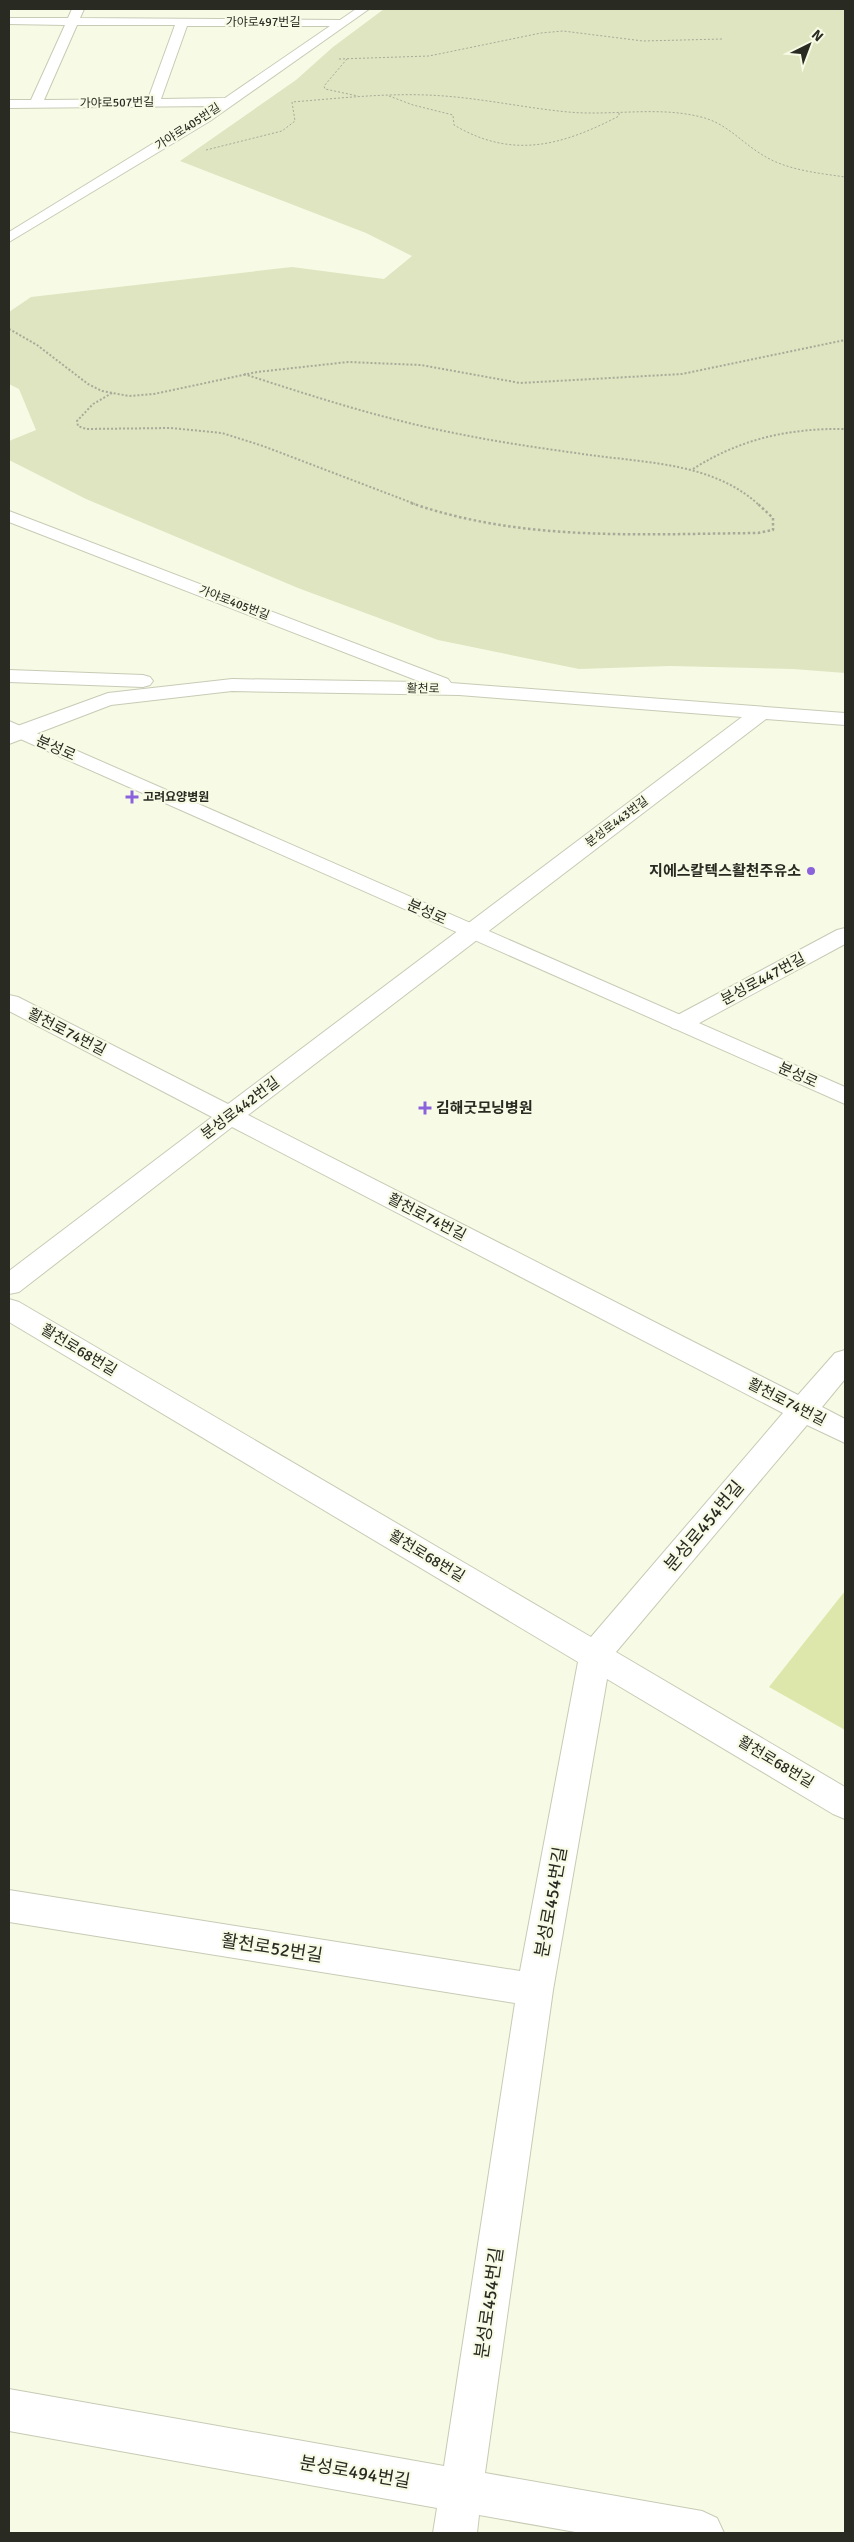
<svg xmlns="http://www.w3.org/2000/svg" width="854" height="2542" viewBox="0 0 854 2542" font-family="Signika,'Noto Sans KR',sans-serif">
  <rect width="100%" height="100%" fill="#f7fbe5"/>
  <!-- green -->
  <polygon fill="#dee5c0" points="384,9 845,9 845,673 793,669 670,666 579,669 438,640 298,588 86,499 9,460 9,441 36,430 19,389 9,384 9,312 31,297 292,267 384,279 412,256 366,233 180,161 296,80 333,47"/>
  <!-- building -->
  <polygon fill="#dde7ab" points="845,1591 845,1730 769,1687"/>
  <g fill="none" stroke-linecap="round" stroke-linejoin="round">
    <defs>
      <g id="minor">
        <path d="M72,9H84L80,18L340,20L356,9H369L210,121L9,242V232L214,106L9,108V100H31L65,25L9,24V18H68ZM77,25H175L148,99L44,100ZM187,26H330L225,98L161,99Z"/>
        <polygon points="9,511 448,679 451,683 845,713 845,725 766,719 248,1115 798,1395 835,1353 845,1350 845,1379 822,1407 845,1419 845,1443 807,1425 616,1652 845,1787 845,1819 833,1814 607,1679 553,1990 485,2473 702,2511 717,2518 724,2533 581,2533 479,2515 477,2533 433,2533 437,2508 9,2431 9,2389 444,2466 515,2003 9,1922 9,1890 520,1971 578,1662 9,1322 9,1299 19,1302 591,1637 783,1413 232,1127 19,1292 9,1294 9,1271 212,1117 9,1011 9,995 18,997 228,1104 742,717 459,695 232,691 111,705 9,744 9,729 12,728 108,693 232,679 421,682 9,522"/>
        <polygon points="9,670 143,675 150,677 153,681 150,685 143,687 9,682"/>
        <polygon points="845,928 845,944 690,1028 681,1030 672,1028 669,1023 672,1018 837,930"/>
      </g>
      <polygon id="major" points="9,721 845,1087 845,1104 9,734"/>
    </defs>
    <!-- minor casing -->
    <use href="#minor" stroke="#c7cbb5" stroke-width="2"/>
    <!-- major casing -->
    <use href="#major" stroke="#c7cbb5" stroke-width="2"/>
    <!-- path-far2 -->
    <g stroke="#a7aa99" stroke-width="1" stroke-dasharray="2 2" stroke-linecap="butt">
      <polyline points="339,59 429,56 541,33 563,31 643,41 722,39"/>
      <polyline points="347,59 324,86 325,89 358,96"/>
      <path d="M389,96L413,105L453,115L454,125C513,160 563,145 619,116V113"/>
      <path d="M206,150L282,131L295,121L292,102C343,98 393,92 444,96C485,99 526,108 568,112C612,116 658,106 701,117C726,123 740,141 761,154C785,170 818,173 845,177"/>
    </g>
    <!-- path-far1 -->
    <g stroke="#a7aa99" stroke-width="2" stroke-dasharray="2 2" stroke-linecap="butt">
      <polyline points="9,329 37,345 88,384 102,391 129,396 154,394 257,372 348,362 421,365 520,383 682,374 845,340"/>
      <path d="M244,374C315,397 386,420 459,434C503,443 547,449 590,455C648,463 712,463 758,504"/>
      <polyline points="112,393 93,404 77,421 78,426 86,429 171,428 222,433 263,446 415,504"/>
      <path d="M693,469C740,439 789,428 845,429"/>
    </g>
    <!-- path -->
    <path stroke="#a7aa99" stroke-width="2.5" stroke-dasharray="2.5 2.5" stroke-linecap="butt" d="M411,503C523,542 641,534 758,533L773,530V518L757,503"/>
    <!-- minor -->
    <use href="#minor" fill="#fff" fill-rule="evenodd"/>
    <!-- major -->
    <use href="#major" fill="#fff" fill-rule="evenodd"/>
  </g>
  <!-- markers -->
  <g fill="#8a62dc" stroke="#f7fbe5" stroke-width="2">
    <path d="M129.5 789.5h5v5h5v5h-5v5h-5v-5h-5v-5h5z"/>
    <circle cx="811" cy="871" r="5"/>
    <path d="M422.5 1100.5h5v5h5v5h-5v5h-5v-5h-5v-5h5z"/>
  </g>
  <g text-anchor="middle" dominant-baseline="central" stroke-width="4.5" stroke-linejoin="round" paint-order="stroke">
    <!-- far-street labels -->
    <g font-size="12" fill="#292a22" stroke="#f7fbe5">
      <text x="263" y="22">가야로497번길</text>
      <text transform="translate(117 103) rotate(-1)">가야로507번길</text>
      <text transform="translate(188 127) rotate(-33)">가야로405번길</text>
      <text transform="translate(234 603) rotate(21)">가야로405번길</text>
      <text transform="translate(423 689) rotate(1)">활천로</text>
      <text transform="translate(617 822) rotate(-37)">분성로443번길</text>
    </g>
    <!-- far-poi labels -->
    <g font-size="12" font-weight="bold" fill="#292a22" stroke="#f7fbe5" text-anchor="start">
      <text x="143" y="797">고려요양병원</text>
    </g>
    <!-- street labels -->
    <g font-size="15" fill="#292a22" stroke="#f7fbe5">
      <text transform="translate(56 748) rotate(24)">분성로</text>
      <text transform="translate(427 912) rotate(24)">분성로</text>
      <text transform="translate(763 979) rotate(-28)">분성로447번길</text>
      <text transform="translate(67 1032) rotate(27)">활천로74번길</text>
      <text transform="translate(798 1075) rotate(24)">분성로</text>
      <text transform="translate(240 1108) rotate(-37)">분성로442번길</text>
      <text transform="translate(427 1217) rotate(27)">활천로74번길</text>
      <text transform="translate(79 1350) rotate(31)">활천로68번길</text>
      <text transform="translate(787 1402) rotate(27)">활천로74번길</text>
      <text transform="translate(427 1556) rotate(31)">활천로68번길</text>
      <text transform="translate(776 1762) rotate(31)">활천로68번길</text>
    </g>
    <!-- poi labels -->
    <g font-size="15" font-weight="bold" fill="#292a22" stroke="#f7fbe5" text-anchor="end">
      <text x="801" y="871">지에스칼텍스활천주유소</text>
      <text x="436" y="1108" text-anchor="start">김해굿모닝병원</text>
    </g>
    <!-- near-street labels -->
    <g font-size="18" fill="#292a22" stroke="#f7fbe5">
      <text transform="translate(704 1526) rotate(-50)">분성로454번길</text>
      <text transform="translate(551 1902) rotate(-80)">분성로454번길</text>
      <text transform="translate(272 1948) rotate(9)">활천로52번길</text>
      <text transform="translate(489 2303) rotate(-82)">분성로454번길</text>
      <text transform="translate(355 2472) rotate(10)">분성로494번길</text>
    </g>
  </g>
  <!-- border -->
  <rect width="854" height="2542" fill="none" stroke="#292a22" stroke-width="20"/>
  <!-- north arrow -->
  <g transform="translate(809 45) rotate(42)" stroke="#f7fbe5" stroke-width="4" paint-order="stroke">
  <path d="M0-4L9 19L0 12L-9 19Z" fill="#292a22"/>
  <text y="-8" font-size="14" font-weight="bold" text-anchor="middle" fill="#292a22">N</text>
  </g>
</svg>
